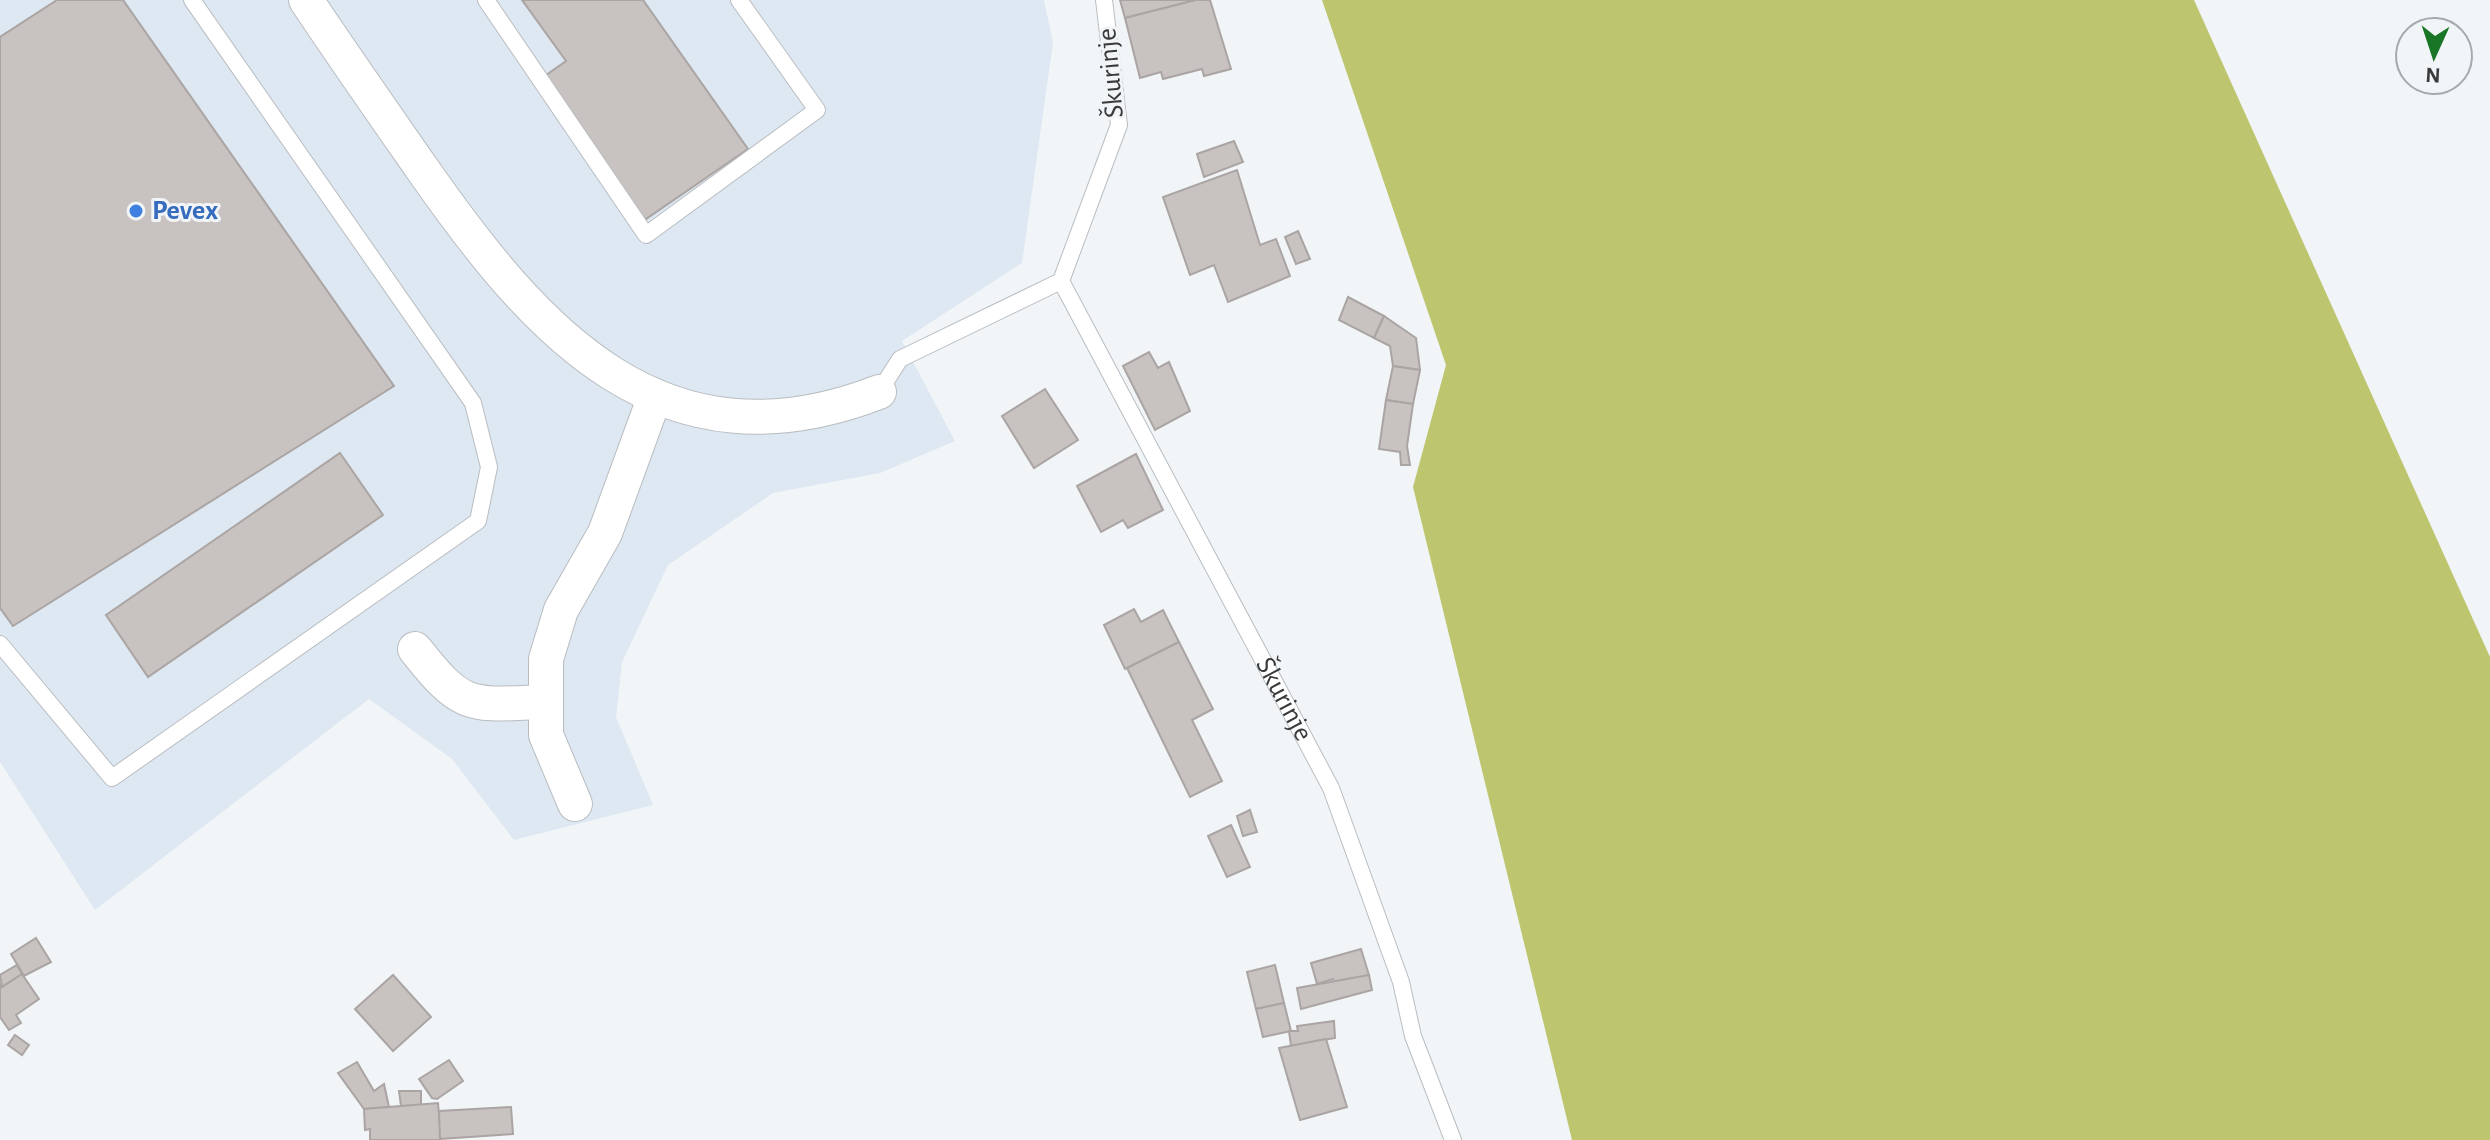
<svg xmlns="http://www.w3.org/2000/svg" width="2490" height="1140" viewBox="0 0 2490 1140" font-family="'Alegreya Sans',sans-serif">
  <rect width="100%" height="100%" fill="#f1f5f8"/>
  <!-- built -->
  <polygon fill="#dee8f2" points="0,0 1044,0 1053,43 1022,263 902,341 955,441 880,473 773,493 668,565 622,662 616,717 653,805 514,840 452,759 369,699 95,910 0,762"/>
  <!-- forest -->
  <polygon fill="#bec56f" points="1322,0 2194,0 2490,657 2490,1140 1572,1140 1413,487 1446,365"/>
  <!-- building -->
  <g fill="#c8c2c1" stroke="#aaa4a3" stroke-width="2">
    <polygon points="57,0 123,0 394,386 13,626 0,608 0,37"/>
    <polygon points="522,0 643,0 748,149 643,221 542,78 566,61"/>
    <polygon points="1120,0 1196,0 1125,18"/>
    <polygon points="1196,0 1210,0 1231,69 1204,76 1202,69 1163,79 1161,72 1140,78 1125,18"/>
    <polygon points="1234,141 1243,162 1204,177 1197,154"/>
    <polygon points="1237,170 1260,245 1276,239 1290,276 1228,302 1214,265 1190,275 1163,197"/>
    <polygon points="1298,231 1310,259 1296,264 1285,237"/>
    <polygon points="1348,297 1384,316 1374,338 1339,320"/>
    <polygon points="1384,316 1416,338 1420,370 1393,366 1390,346 1374,338"/>
    <polygon points="1149,352 1158,368 1169,362 1190,411 1155,430 1123,366"/>
    <polygon points="1393,366 1420,370 1413,404 1386,400"/>
    <polygon points="1045,389 1078,440 1034,468 1002,416"/>
    <polygon points="1386,400 1413,404 1407,446 1410,465 1401,465 1400,452 1379,449"/>
    <polygon points="340,453 383,515 148,677 106,615"/>
    <polygon points="1136,454 1163,510 1128,528 1123,520 1101,532 1077,486"/>
    <polygon points="1134,609 1141,622 1163,610 1179,642 1125,669 1104,625"/>
    <polygon points="1179,642 1213,709 1192,720 1222,781 1190,797 1127,668"/>
    <polygon points="1250,810 1257,832 1243,836 1237,816"/>
    <polygon points="1231,825 1250,867 1227,877 1208,836"/>
    <polygon points="36,938 51,962 24,976 11,954"/>
    <polygon points="1361,949 1369,975 1335,984 1333,979 1317,984 1311,963"/>
    <polygon points="17,965 22,974 2,987 0,975"/>
    <polygon points="1275,965 1284,1003 1256,1009 1247,972"/>
    <polygon points="22,974 39,999 16,1015 21,1023 9,1030 0,1017 0,984 2,987"/>
    <polygon points="393,975 431,1017 393,1051 355,1009"/>
    <polygon points="1369,975 1372,990 1301,1009 1297,988"/>
    <polygon points="1284,1003 1291,1031 1263,1037 1256,1009"/>
    <polygon points="1334,1021 1335,1038 1291,1046 1289,1031 1298,1031 1297,1026"/>
    <polygon points="15,1035 29,1045 22,1055 8,1045"/>
    <polygon points="1326,1039 1347,1107 1300,1120 1279,1048"/>
    <polygon points="449,1060 463,1081 437,1099 432,1098 419,1079"/>
    <polygon points="357,1062 374,1091 384,1084 389,1107 364,1109 338,1073"/>
    <polygon points="399,1091 421,1091 421,1105 401,1106"/>
    <polygon points="438,1103 441,1140 370,1140 370,1129 365,1130 364,1109"/>
    <polygon points="511,1107 513,1134 440,1139 439,1111"/>
  </g>
  <g fill="none" stroke-linecap="round" stroke-linejoin="round">
    <defs>
      <g id="service">
        <polyline points="486,0 646,235 817,110 739,0"/>
        <path id="s1" d="M1061,281L1331,788L1401,982L1413,1036L1453,1140"/>
        <polyline points="879,392 900,359 1061,281 1119,125 1104,0"/>
        <polyline points="0,644 112,778 478,521 489,467 473,403 192,0"/>
      </g>
      <g id="minor">
        <path d="M306,0C344,57 384,114 423,170C537,333 662,476 879,392"/>
        <path d="M415,649C463,710 469,705 544,702"/>
        <polyline points="575,804 546,735 546,659 561,610 605,533 655,396"/>
      </g>
    </defs>
    <!-- service casing -->
    <use href="#service" stroke="#b9bdc1" stroke-width="18"/>
    <!-- minor casing -->
    <use href="#minor" stroke="#b9bdc1" stroke-width="36"/>
    <!-- service -->
    <use href="#service" stroke="#fff" stroke-width="16"/>
    <!-- minor -->
    <use href="#minor" stroke="#fff" stroke-width="34"/>
  </g>
  <!-- markers -->
  <circle fill="#3f7fe0" stroke="#f1f5f8" stroke-width="3" cx="136" cy="211" r="8"/>
  <g text-anchor="middle" dominant-baseline="central" stroke-width="6" stroke-linejoin="round" paint-order="stroke">
    <!-- street labels -->
    <g font-size="28" fill="#383a3b" stroke="#f1f5f8">
      <text transform="translate(1111 73) rotate(-95)">Škurinje</text>
      <text stroke="none"><textPath href="#s1" startOffset="474">Škurinje</textPath></text>
    </g>
    <!-- shop labels -->
    <g font-size="28" font-weight="bold" fill="#366cbe" stroke="#f1f5f8" text-anchor="start">
      <text x="152" y="211">Pevex</text>
    </g>
  </g>
  <!-- north arrow -->
  <g transform="translate(2434 56) rotate(183)"><circle r="38" fill="#f1f5f8" stroke="#a7aaac" stroke-width="2"/>
  <path d="M0-6L14 30L0 20L-14 30Z" fill="#197626"/>
  <text y="-12" font-size="22" font-weight="bold" text-anchor="middle" fill="#383a3b">N</text>
  </g>
</svg>
